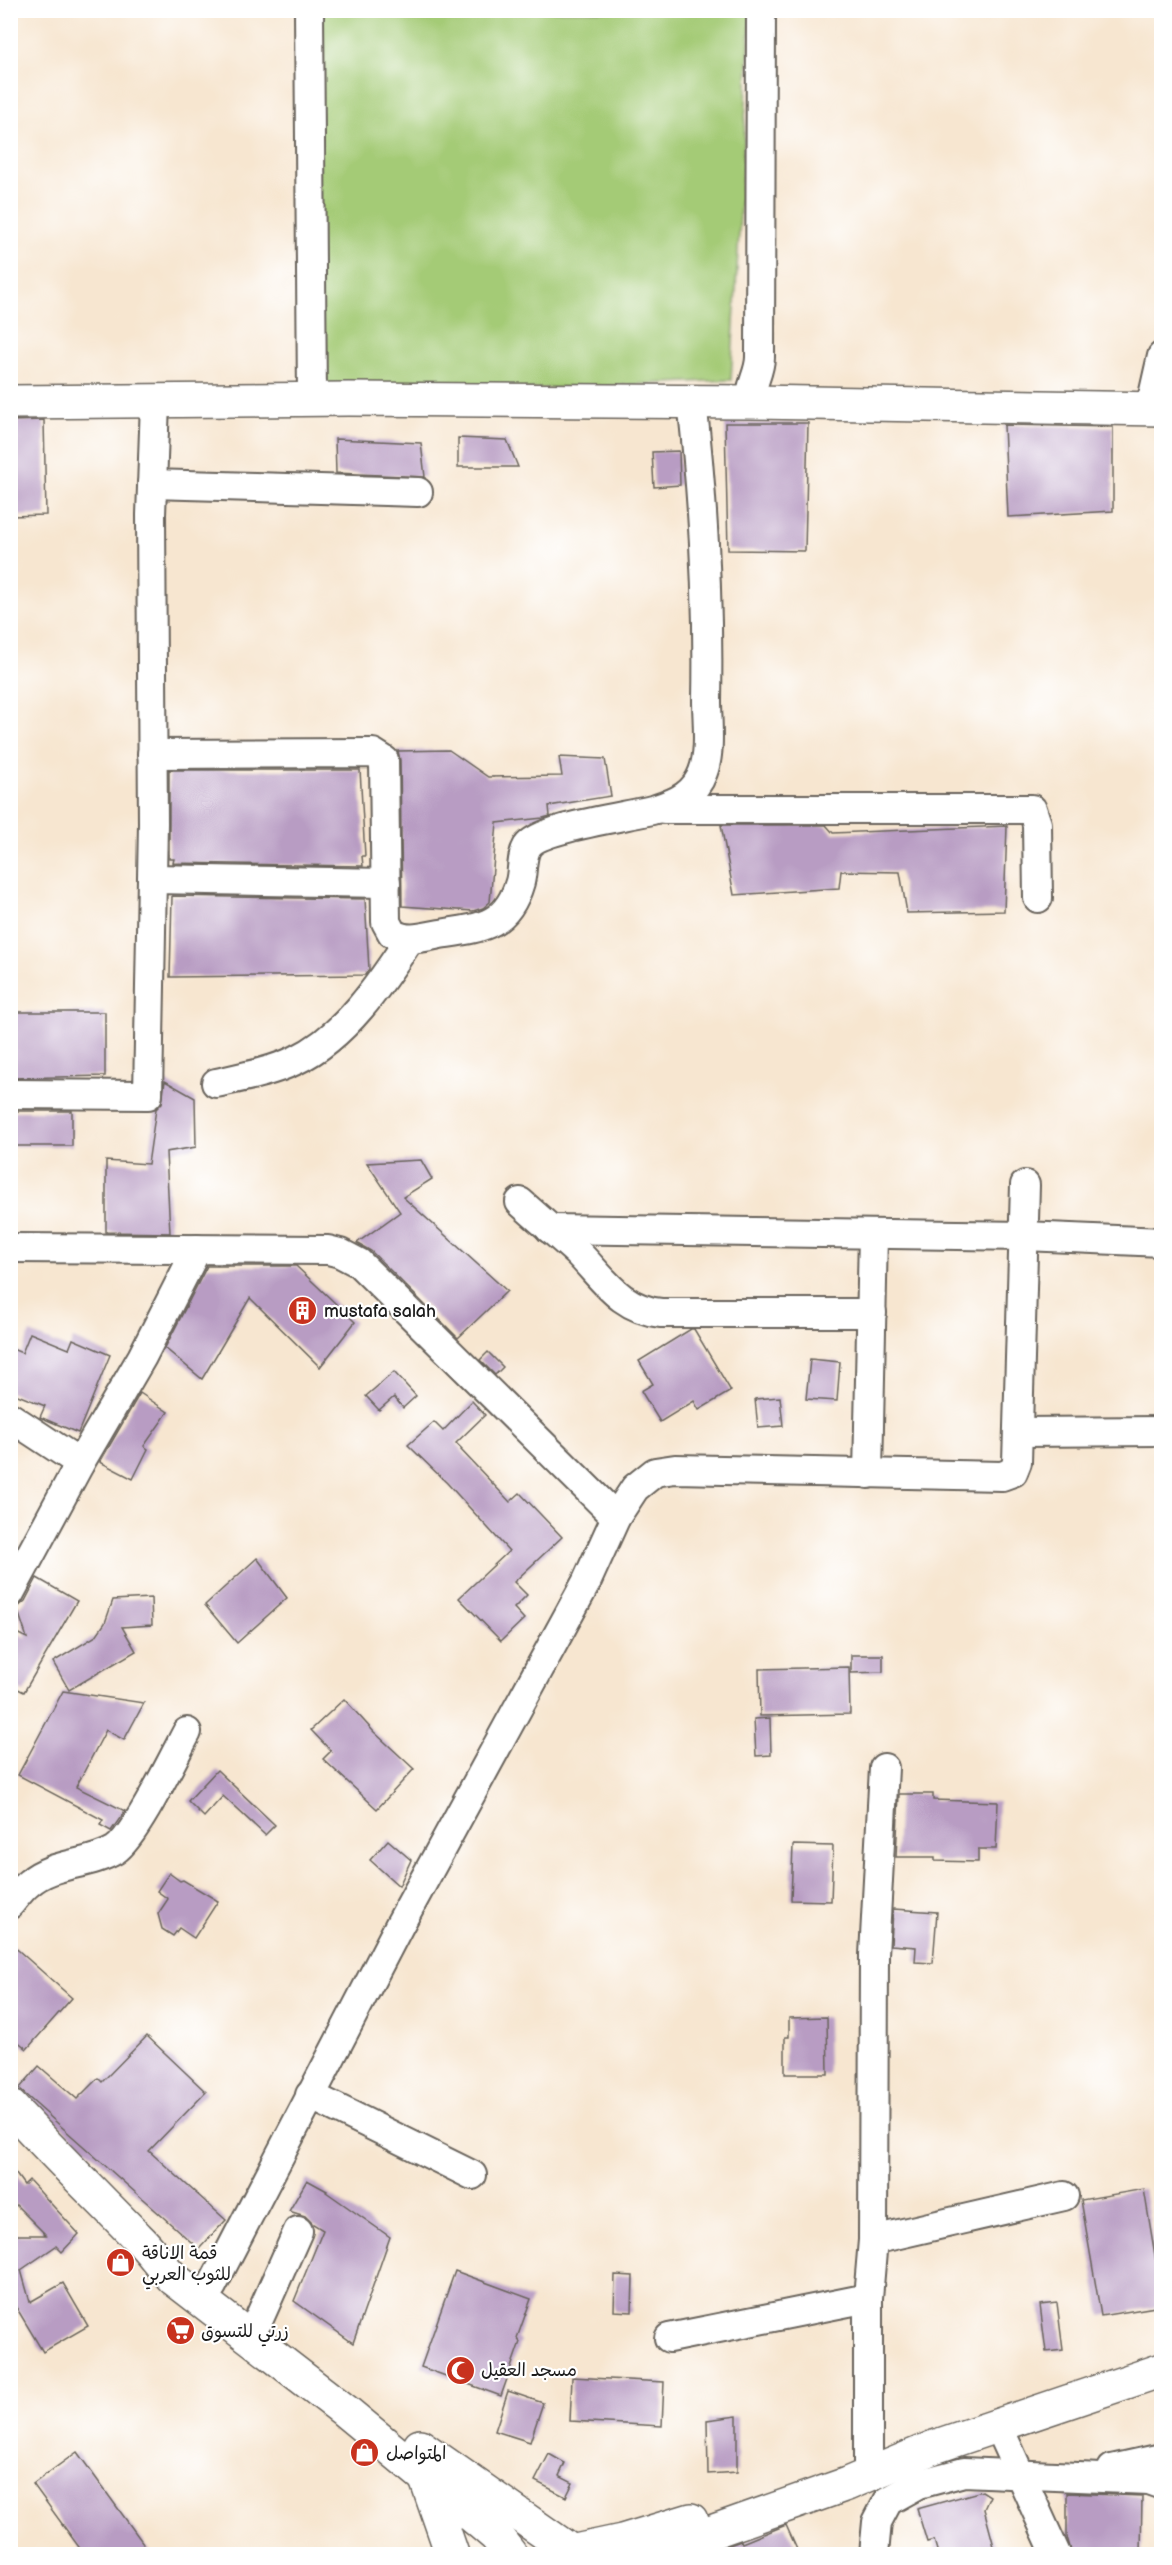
<svg xmlns="http://www.w3.org/2000/svg" width="1172" height="2565" viewBox="0 0 1172 2565" font-family="'Balsamiq Sans','Playpen Sans Arabic',sans-serif">
  <rect width="100%" height="100%" fill="#fff"/>
  <filter id="ink" filterUnits="userSpaceOnUse"><feTurbulence type="fractalNoise" baseFrequency=".0167" numOctaves="2"/><feDisplacementMap in="SourceGraphic" scale="12" xChannelSelector="R" yChannelSelector="G"/><feConvolveMatrix kernelMatrix="1 2 1 2 8 2 1 2 1" color-interpolation-filters="sRGB"/></filter>
  <filter id="wash" filterUnits="userSpaceOnUse"><feTurbulence type="fractalNoise" baseFrequency=".008" numOctaves="4" result="noise"/><feDisplacementMap in="SourceGraphic" scale="24" xChannelSelector="R" yChannelSelector="G"/><feGaussianBlur stdDeviation="1.35" result="paint"/><feColorMatrix in="noise" values="0 0 0 0 0 0 0 0 0 0 0 0 0 0 0 0 0 1.4 0 .05"/><feComposite in="paint" operator="in"/></filter>
  <g filter="url(#wash)">
    <rect width="100%" height="100%" fill="#f7e6d0"/>
    <!-- green -->
    <polygon fill="#a4cb76" stroke="#607449" stroke-width="1.5" points="309,11 751,11 731,380 312,399"/>
    <g id="blocks">
      <!-- building -->
      <g fill="#b89cc3">
        <polygon points="44,420 46,515 10,516 10,421"/>
        <polygon points="725,423 808,423 805,551 728,550"/>
        <polygon points="1004,425 1113,427 1113,511 1008,517"/>
        <polygon points="458,438 507,440 518,467 458,467"/>
        <polygon points="335,439 421,443 425,477 336,473"/>
        <polygon points="679,451 680,485 654,487 652,452"/>
        <polygon points="449,750 488,777 562,776 559,757 605,759 611,796 549,806 550,816 543,818 497,823 490,902 483,908 473,911 402,906 400,760 398,751"/>
        <polygon points="169,770 360,770 365,856 362,856 363,866 173,863 174,859 169,859"/>
        <polygon points="721,825 826,825 833,833 1007,826 1004,911 907,913 900,872 841,871 839,888 734,895"/>
        <polygon points="172,896 365,899 369,969 365,975 170,977"/>
        <polygon points="10,1012 105,1012 105,1076 10,1078"/>
        <polygon points="165,1081 195,1098 196,1147 166,1152 170,1233 106,1232 106,1161 148,1164 156,1109 162,1103"/>
        <rect x="10" y="1111" width="62" height="35"/>
        <polygon points="421,1160 432,1179 403,1197 507,1291 458,1338 371,1251 357,1243 400,1212 367,1163"/>
        <polygon points="207,1266 296,1266 355,1322 320,1367 250,1298 202,1379 165,1348"/>
        <polygon points="691,1329 694,1329 731,1391 699,1410 694,1401 660,1422 641,1391 653,1384 639,1361"/>
        <polygon points="30,1333 69,1349 73,1339 110,1355 78,1433 40,1417 45,1406 10,1392 10,1348 22,1353"/>
        <polygon points="488,1352 503,1367 495,1375 480,1360"/>
        <polygon points="810,1359 840,1362 837,1401 806,1399"/>
        <polygon points="394,1372 416,1396 403,1408 394,1397 379,1410 366,1396"/>
        <polygon points="140,1393 168,1412 144,1446 148,1449 133,1479 100,1462"/>
        <polygon points="780,1397 783,1426 758,1428 755,1399"/>
        <polygon points="472,1401 485,1415 456,1443 462,1449 461,1450 510,1502 520,1493 562,1537 514,1582 527,1595 514,1608 524,1619 501,1641 459,1598 509,1551 447,1483 408,1445 434,1422 443,1431"/>
        <polygon points="257,1558 287,1598 237,1643 205,1605"/>
        <polygon points="37,1578 77,1601 24,1692 10,1685 10,1630 27,1638 17,1608 25,1601"/>
        <polygon points="151,1598 152,1625 122,1627 136,1651 69,1690 53,1662 96,1636 105,1623 113,1600"/>
        <polygon points="851,1655 883,1655 883,1672 851,1673"/>
        <polygon points="849,1667 850,1714 760,1716 759,1669"/>
        <polygon points="63,1691 144,1703 124,1740 106,1730 76,1787 125,1811 111,1831 100,1825 103,1820 18,1775"/>
        <polygon points="344,1699 374,1732 414,1769 377,1809 323,1759 331,1751 311,1730"/>
        <polygon points="770,1718 771,1755 756,1756 754,1719"/>
        <polygon points="217,1770 275,1825 265,1835 223,1796 204,1817 188,1801"/>
        <polygon points="899,1794 933,1794 933,1800 998,1802 996,1849 978,1849 978,1862 935,1861 935,1857 896,1857"/>
        <polygon points="388,1840 411,1860 399,1886 370,1860"/>
        <polygon points="793,1845 833,1846 831,1901 791,1900"/>
        <polygon points="169,1873 180,1881 183,1880 218,1901 194,1938 179,1928 173,1936 162,1929 158,1914 168,1899 157,1891"/>
        <polygon points="893,1909 937,1912 933,1963 915,1962 916,1947 891,1945"/>
        <polygon points="10,1943 72,1998 27,2049 10,2035"/>
        <polygon points="827,2017 828,2074 785,2074 785,2037 789,2037 789,2018"/>
        <polygon points="147,2036 206,2092 149,2151 226,2220 199,2249 19,2089 39,2066 77,2099 98,2078 102,2082"/>
        <polygon points="10,2166 24,2185 29,2180 79,2234 62,2252 56,2246 21,2270 30,2302 63,2283 88,2326 43,2352 10,2297 10,2235 46,2235 10,2199"/>
        <polygon points="307,2180 327,2191 326,2192 390,2237 353,2343 294,2301 323,2230 313,2224 305,2216 289,2211"/>
        <polygon points="1144,2189 1161,2292 1161,2306 1101,2316 1081,2200"/>
        <polygon points="455,2271 531,2299 517,2338 520,2342 501,2396 421,2367"/>
        <polygon points="615,2275 633,2276 632,2312 614,2311"/>
        <polygon points="1057,2303 1063,2350 1046,2352 1040,2305"/>
        <polygon points="572,2377 664,2382 662,2426 570,2421"/>
        <polygon points="508,2391 543,2403 530,2442 495,2431"/>
        <polygon points="737,2416 737,2472 708,2474 707,2420"/>
        <polygon points="77,2452 151,2554 84,2554 33,2484"/>
        <polygon points="549,2454 565,2463 559,2476 573,2483 566,2497 535,2481"/>
        <polygon points="982,2491 990,2496 984,2509 995,2550 978,2554 938,2554 934,2540 927,2542 917,2509"/>
        <polygon points="1067,2493 1142,2496 1141,2554 1072,2554 1067,2537"/>
        <polygon points="786,2525 799,2554 704,2554 741,2541 742,2543"/>
      </g>
    </g>
  </g>
  <g filter="url(#ink)">
    <use href="#blocks" fill-opacity="0" stroke="#69635b" stroke-width="1.5"/>
    <g fill="none" stroke-linecap="round" stroke-linejoin="round">
      <defs>
        <g id="minor">
          <polyline points="309,10 312,399"/>
          <path d="M750,402C750,385 760,373 760,357L761,10"/>
          <polyline points="1150,409 1162,356"/>
          <polyline points="152,484 418,492"/>
          <path d="M152,754L373,753L384,760L386,922L392,933C408,943 423,937 440,934C480,928 507,927 520,882C523,871 521,857 527,847C539,827 632,816 656,809C678,802 695,794 703,772C711,751 707,722 707,700C709,600 703,500 692,401"/>
          <polyline points="664,809 1032,809 1037,824 1038,898"/>
          <polyline points="152,879 386,883"/>
          <path d="M216,1083C243,1077 271,1072 296,1060C345,1037 381,983 409,940"/>
          <polyline points="10,1094 148,1095 153,823 151,515 155,402"/>
          <path d="M520,1202C539,1219 558,1235 577,1252C604,1279 620,1309 661,1313H872"/>
          <polyline points="550,1229 1025,1236 1162,1242"/>
          <polyline points="10,1248 328,1250 340,1253 359,1263 616,1517"/>
          <polyline points="10,1417 80,1463"/>
          <polyline points="1018,1432 1162,1431"/>
          <polyline points="868,1474 873,1234"/>
          <polyline points="10,1593 80,1463 142,1357 197,1249"/>
          <path d="M10,1904C16,1897 22,1888 29,1883C53,1862 88,1866 115,1850C136,1836 173,1758 187,1732"/>
          <polyline points="310,2095 472,2175"/>
          <polyline points="873,2240 1064,2196"/>
          <polyline points="212,2286 399,1926 586,1583 616,1517 635,1488 655,1472 675,1469 1002,1476 1013,1472 1017,1462 1025,1185"/>
          <polyline points="258,2321 298,2231"/>
          <polyline points="669,2338 868,2298"/>
          <polyline points="998,2426 1056,2554"/>
          <polyline points="868,2462 868,2298 873,2240 874,1955 884,1768"/>
          <polyline points="1112,2469 1162,2458"/>
          <polyline points="874,2554 877,2522 888,2501 919,2484 964,2472 1148,2480 1162,2485"/>
        </g>
        <g id="major">
          <polyline points="10,402 349,399 750,402 1162,409"/>
          <path d="M10,2106C52,2152 95,2194 138,2238C151,2250 161,2266 174,2279L344,2410L482,2524L496,2536L510,2554"/>
          <polyline points="420,2446 565,2547"/>
          <polyline points="426,2479 452,2554"/>
          <polyline points="575,2551 622,2541 691,2520"/>
          <polyline points="657,2554 686,2541 847,2484 934,2447 1162,2370"/>
        </g>
      </defs>
      <!-- minor casing -->
      <use href="#minor" stroke="#69635b" stroke-width="32"/>
      <!-- major casing -->
      <use href="#major" stroke="#69635b" stroke-width="36"/>
      <!-- minor -->
      <use href="#minor" stroke="#fff" stroke-width="28"/>
      <!-- major -->
      <use href="#major" stroke="#fff" stroke-width="33"/>
    </g>
  </g>
  <!-- icons -->
  <defs>
    <symbol id="building-disc" viewBox="-11 -11 22 22"><circle r="9.5" fill="#c8321e" stroke="#fff"/><path d="M-4-6H4V6H1V3H-1V6H-4ZM-2.5-4.3h1.7v1.8h-1.7ZM.8-4.3h1.7v1.8H.8ZM-2.5-1h1.7V.8h-1.7ZM.8-1h1.7V.8H.8Z" fill="#fff"/></symbol>
    <symbol id="shop-disc" viewBox="-11 -11 22 22"><circle r="9.5" fill="#c8321e" stroke="#fff"/><path d="M-5-2.5h2.3a2.7 3.5 0 0 1 5.4 0H5L5.5 6h-11ZM-1.5-2.5h3a1.5 2.3 0 0 0-3 0Z" fill="#fff"/></symbol>
    <symbol id="supermarket-disc" viewBox="-11 -11 22 22"><circle r="9.5" fill="#c8321e" stroke="#fff"/><path d="M-6-5.5h2.5l.6 2H6L4.5 2H-2.5L-4.4-4H-6ZM-1.5 3.2a1.3 1.3 0 1 0 .1 0ZM3 3.2a1.3 1.3 0 1 0 .1 0Z" fill="#fff"/></symbol>
    <symbol id="mosque-disc" viewBox="-11 -11 22 22"><circle r="9.5" fill="#c8321e" stroke="#fff"/><path d="M3.5-4.9A6 6 0 1 0 3.5 4.9A5 5 0 1 1 3.5-4.9Z" fill="#fff"/></symbol>
  </defs>
  <g fill-rule="evenodd">
    <use href="#building-disc" x="286" y="1294" width="33" height="33"/>
    <use href="#shop-disc" x="104" y="2246" width="33" height="33"/>
    <use href="#supermarket-disc" x="164" y="2314" width="33" height="33"/>
    <use href="#mosque-disc" x="444" y="2354" width="33" height="33"/>
    <use href="#shop-disc" x="348" y="2436" width="33" height="33"/>
  </g>
  <g text-anchor="middle" dominant-baseline="central" stroke-width="4.5" stroke-linejoin="round" paint-order="stroke">
    <!-- poi labels -->
    <g font-size="18" fill="#1c1c1c" stroke="#fff" text-anchor="start">
      <text x="324" y="1311">mustafa salah</text>
      <text x="142" y="2253">قمة الاناقة<tspan x="142" dy="21">للثوب العربي</tspan></text>
      <text x="201" y="2331">زرتي للتسوق</text>
      <text x="481" y="2370">مسجد العقيل</text>
      <text x="386" y="2453">المتواصل</text>
    </g>
  </g>
  <!-- margin -->
  <rect width="1172" height="2565" fill="none" stroke="#fff" stroke-width="36"/>
</svg>
